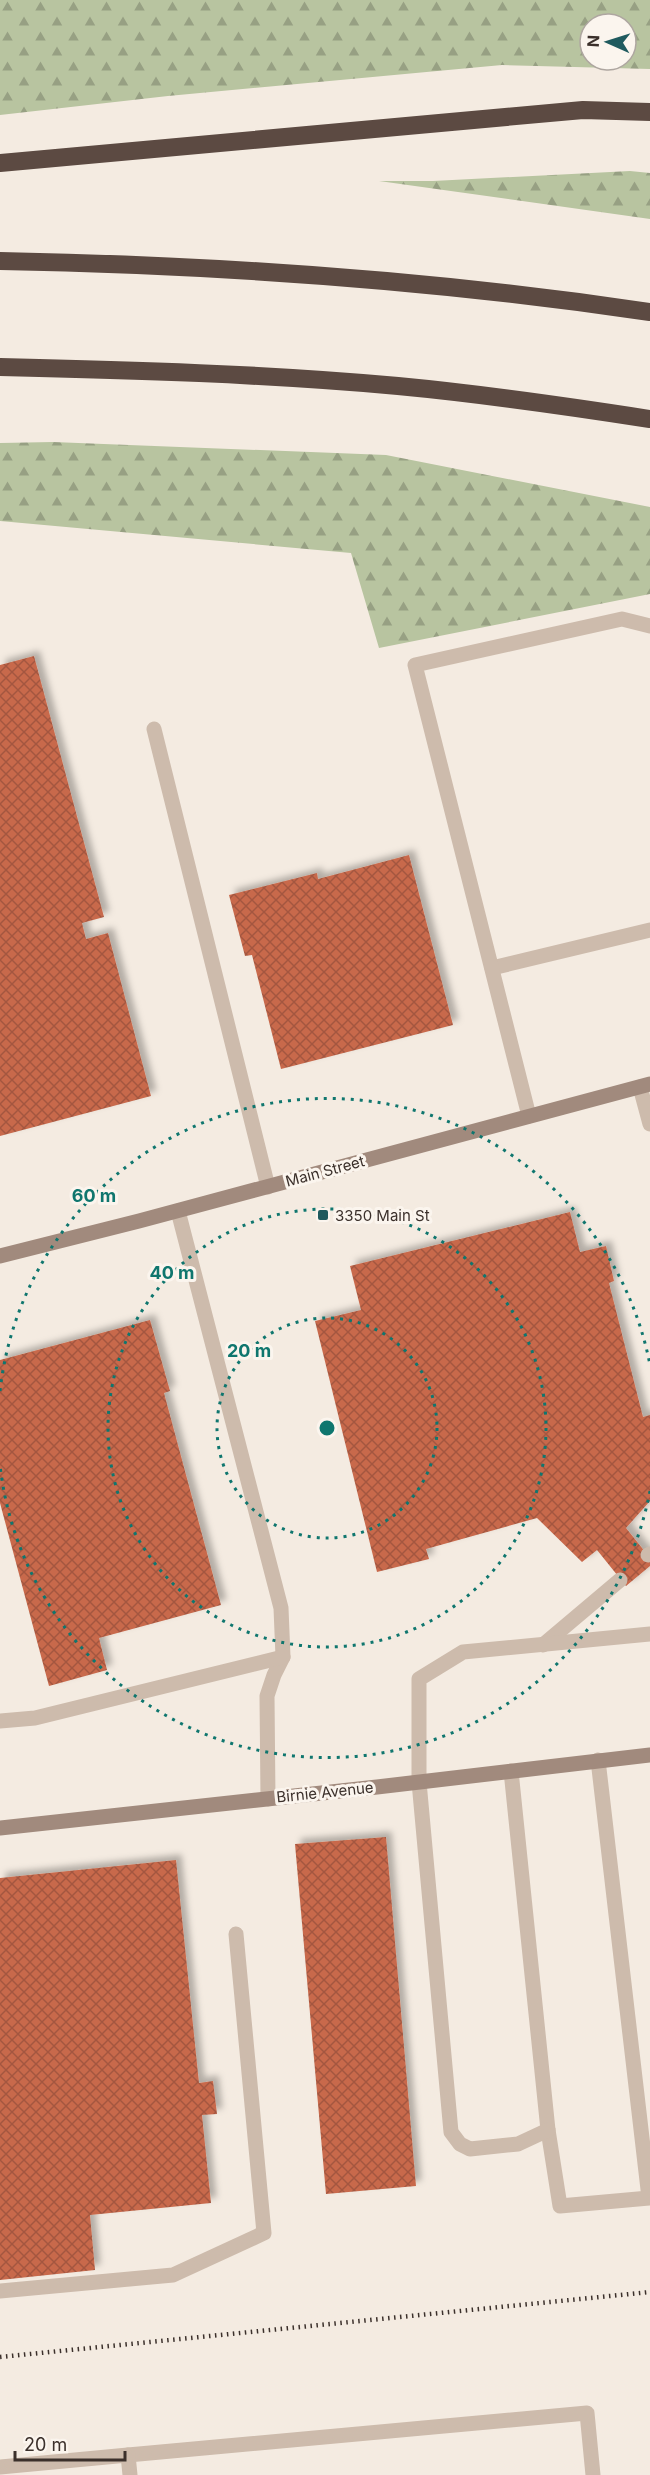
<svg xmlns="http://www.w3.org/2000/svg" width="650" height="2475" viewBox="0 0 650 2475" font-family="Inter,sans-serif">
  <defs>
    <pattern id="forest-firs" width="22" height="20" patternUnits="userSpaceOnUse" patternTransform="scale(1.5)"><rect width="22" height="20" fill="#b8c4a0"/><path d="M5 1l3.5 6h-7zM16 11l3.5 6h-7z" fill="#97a083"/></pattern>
    <pattern id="building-cross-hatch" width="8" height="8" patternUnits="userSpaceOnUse" patternTransform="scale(1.5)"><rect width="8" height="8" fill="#c8694b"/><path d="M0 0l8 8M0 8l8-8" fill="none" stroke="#a4573f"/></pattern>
    <filter id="shadow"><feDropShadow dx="5.5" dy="-5.5" stdDeviation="3" flood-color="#0004"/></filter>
  </defs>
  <rect width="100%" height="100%" fill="#f4ebe1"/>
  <!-- forest -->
  <g fill="url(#forest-firs)" fill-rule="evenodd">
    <path d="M0,0H650V69L502,65L168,96L0,115ZM590,24H626V60H590Z"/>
    <polygon points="630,171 650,173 650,219 379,181 433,181"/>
    <polygon points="53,442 386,455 650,507 650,594 379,648 351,553 0,521 0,443"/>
  </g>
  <!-- building -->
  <g fill="url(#building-cross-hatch)" filter="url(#shadow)">
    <polygon points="34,656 104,917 82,923 86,939 108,933 151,1096 0,1136 0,665"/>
    <polygon points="409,855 453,1025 281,1069 252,955 245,956 229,895 317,873 318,879"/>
    <polygon points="570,1212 580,1252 606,1246 614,1281 609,1283 643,1417 650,1415 650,1501 626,1528 650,1558 650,1566 626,1586 597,1550 582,1562 537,1518 426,1549 429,1559 377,1572 315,1321 361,1310 350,1266"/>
    <polygon points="150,1320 170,1391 164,1393 221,1605 99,1638 107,1670 49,1686 0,1503 0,1360"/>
    <polygon points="386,1837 416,2186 326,2194 295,1844"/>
    <polygon points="176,1860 199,2083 213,2081 217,2114 202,2115 211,2203 90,2215 95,2270 0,2280 0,1878"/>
  </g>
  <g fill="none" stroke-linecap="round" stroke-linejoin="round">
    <!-- lane -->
    <g stroke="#cdbbac" stroke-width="15">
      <polyline points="154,729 268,1187"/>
      <polyline points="492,968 650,930"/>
      <polyline points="529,1116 415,665 622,619 650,626"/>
      <polyline points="178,1211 281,1608 283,1657 274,1675 267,1696 268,1799"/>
      <polyline points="648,1555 650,1554"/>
      <polyline points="543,1645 620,1580"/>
      <polyline points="0,1721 35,1718 283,1657"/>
      <polyline points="511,1771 548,2130 560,2206 649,2198 598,1760"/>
      <polyline points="548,2130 518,2144 470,2149 460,2144 451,2132 419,1782 419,1679 463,1652 650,1634"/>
      <polyline points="0,2291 173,2275 264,2233 236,1934"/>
      <polyline points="128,2455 587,2413 593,2475"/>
      <polyline points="0,2467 128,2455 130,2475"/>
    </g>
    <!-- street -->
    <polyline stroke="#cdbbac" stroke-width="15" points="640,1087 650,1124"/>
    <!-- secondary -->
    <g stroke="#a18a7d" stroke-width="15">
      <polyline points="0,1256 139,1221 650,1084"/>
      <polyline points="0,1828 377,1787 650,1755"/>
    </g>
    <!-- highway -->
    <g stroke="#5c4a42" stroke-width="18">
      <polyline points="0,163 583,110 650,112"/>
      <path d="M0,261C218,265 434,280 650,312"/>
      <path d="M0,367C133,370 266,374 398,386C483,394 566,406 650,419"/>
    </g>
    <!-- rail -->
    <polyline stroke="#3b302b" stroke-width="4.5" stroke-dasharray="1.5 4.5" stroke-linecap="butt" points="0,2357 650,2292"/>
  </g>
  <!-- distance rings -->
  <g fill="none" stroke="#0f766e" stroke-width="3" stroke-dasharray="3 6">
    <circle cx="327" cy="1428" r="110"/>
    <circle cx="327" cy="1428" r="219"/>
    <path d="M650 1491A329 329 0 0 1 0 1465M0 1391A329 329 0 0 1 650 1365"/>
  </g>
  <!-- markers -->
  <rect fill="#1f5a5e" stroke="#fbf5ee" stroke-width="2" x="317" y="1209" width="12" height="12" rx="3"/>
  <g text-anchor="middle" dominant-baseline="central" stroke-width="6" stroke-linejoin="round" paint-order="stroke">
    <!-- street labels -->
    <g font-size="15" fill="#3b302b" stroke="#fbf5ee">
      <text transform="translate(325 1171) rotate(-15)">Main Street</text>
      <text transform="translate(325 1792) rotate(-6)">Birnie Avenue</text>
    </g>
    <!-- poi labels -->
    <g font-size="15" fill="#3b302b" stroke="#fbf5ee" text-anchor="start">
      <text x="335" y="1215">3350 Main St</text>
    </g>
  </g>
  <circle cx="327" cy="1428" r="9" fill="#0f766e" stroke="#fbf5ee" stroke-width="3"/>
  <g font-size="18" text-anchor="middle" font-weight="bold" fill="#0f766e" stroke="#fbf5ee" stroke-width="6" stroke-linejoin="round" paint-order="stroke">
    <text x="94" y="1202">60 m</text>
    <text x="172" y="1279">40 m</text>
    <text x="249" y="1357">20 m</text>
  </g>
  <!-- north arrow -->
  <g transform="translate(608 42) rotate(273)"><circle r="28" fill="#fbf5ee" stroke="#aea6a0" stroke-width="1.5"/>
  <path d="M0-4.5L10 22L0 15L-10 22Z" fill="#1f5a5e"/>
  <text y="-9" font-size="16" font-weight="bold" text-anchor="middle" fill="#3b302b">N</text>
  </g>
  <!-- scale -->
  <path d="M15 2451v9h110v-9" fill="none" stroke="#3b302b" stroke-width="3"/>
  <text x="24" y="2451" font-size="18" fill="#3b302b" stroke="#fbf5ee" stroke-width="4.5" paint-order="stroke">20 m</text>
</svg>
